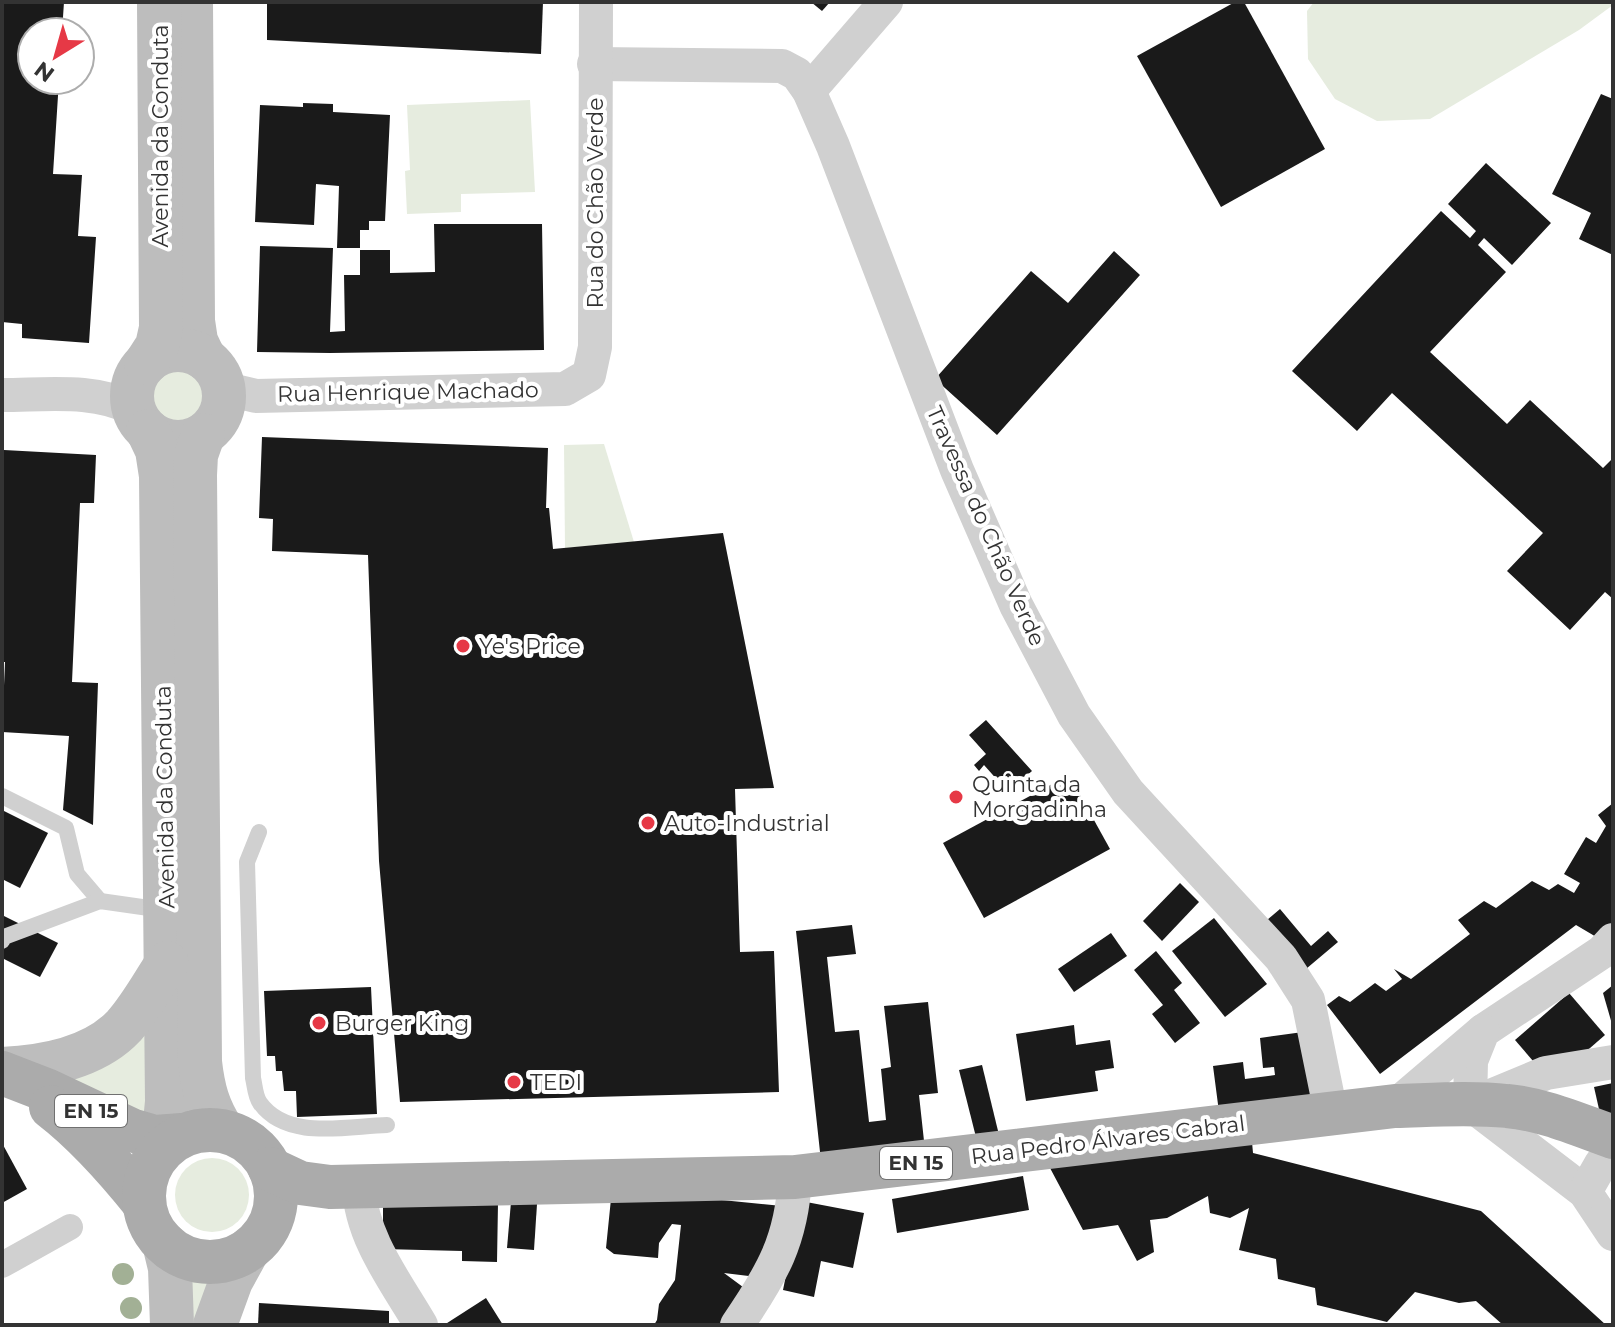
<svg xmlns="http://www.w3.org/2000/svg" width="1615" height="1327" viewBox="0 0 1615 1327" font-family="Montserrat,sans-serif">
  <rect width="100%" height="100%" fill="#fff"/>
  <!-- green -->
  <g fill="#e6ecdf">
    <polygon points="1314,2 1613,2 1613,5 1579,30 1430,119 1377,121 1335,99 1308,59 1307,11"/>
    <polygon points="530,100 535,192 461,194 461,212 407,214 405,171 410,170 407,105"/>
    <circle cx="178" cy="396" r="29"/>
    <polygon points="604,444 634,542 565,548 564,445"/>
    <polygon points="152,1014 148,1117 53,1077"/>
    <circle cx="212" cy="1195" r="37"/>
    <polygon points="184,1275 214,1277 200,1325 184,1325"/>
  </g>
  <!-- building -->
  <g fill="#1a1a1a">
    <polygon points="2,2 64,2 62,32 32,32 32,80 59,80 53,174 82,175 78,236 96,237 89,343 22,338 22,324 2,322"/>
    <polygon points="267,2 543,2 541,54 267,40"/>
    <polygon points="811,2 830,2 822,11"/>
    <polygon points="1235,2 1244,2 1325,149 1221,207 1137,56"/>
    <polygon points="1601,94 1613,99 1613,255 1579,239 1591,213 1552,194"/>
    <polygon points="303,103 333,104 333,112 390,115 385,221 369,221 369,230 360,230 360,248 337,248 339,186 316,184 314,225 255,222 260,105 303,107"/>
    <polygon points="1486,163 1551,223 1512,265 1484,238 1478,245 1506,272 1430,352 1507,424 1530,400 1603,468 1613,458 1613,599 1605,592 1570,630 1507,571 1543,533 1392,393 1357,431 1292,371 1441,211 1470,238 1476,231 1448,204"/>
    <polygon points="434,224 542,224 544,350 330,353 257,352 260,246 333,248 330,332 345,331 344,275 360,275 360,250 390,250 390,273 435,272"/>
    <polygon points="1114,251 1140,275 997,435 935,379 1031,271 1068,303"/>
    <polygon points="262,437 548,448 546,508 549,508 553,549 723,533 774,788 735,789 740,952 774,951 779,1092 400,1102 379,861 368,555 272,551 273,519 259,518"/>
    <polygon points="4,450 96,455 94,503 80,503 72,682 98,683 93,825 63,810 69,736 2,732 5,662 2,662"/>
    <polygon points="986,720 1032,771 1008,792 984,765 979,771 974,765 986,754 969,735"/>
    <polygon points="1069,775 1110,849 984,918 943,843"/>
    <polygon points="1613,803 1613,926 1598,938 1576,925 1380,1074 1327,1005 1339,996 1350,1002 1375,983 1386,991 1402,979 1394,969 1411,979 1470,934 1458,920 1484,901 1496,908 1532,881 1549,890 1558,884 1574,893 1580,883 1564,874 1586,837 1596,843 1606,826 1598,815"/>
    <polygon points="2,810 48,833 20,888 2,879"/>
    <polygon points="1180,883 1199,902 1162,941 1143,921"/>
    <polygon points="1280,909 1311,946 1328,931 1338,942 1300,974 1260,926"/>
    <polygon points="2,915 58,943 40,977 2,958"/>
    <polygon points="1214,918 1267,984 1225,1017 1172,951"/>
    <polygon points="852,925 856,954 827,957 835,1032 859,1030 869,1122 886,1120 881,1069 891,1067 884,1006 928,1002 938,1093 919,1095 925,1150 821,1161 796,931"/>
    <polygon points="1111,933 1127,956 1074,992 1058,969"/>
    <polygon points="1156,951 1182,983 1174,990 1200,1023 1175,1043 1152,1014 1163,1005 1134,970"/>
    <polygon points="1613,985 1613,1023 1612,1024 1603,993"/>
    <polygon points="371,987 377,1114 297,1117 296,1091 284,1091 282,1071 276,1071 275,1056 267,1056 264,991"/>
    <polygon points="1569,993 1605,1035 1551,1082 1515,1040"/>
    <polygon points="1074,1025 1076,1045 1110,1040 1114,1068 1095,1071 1098,1091 1026,1101 1016,1034"/>
    <polygon points="1303,1032 1312,1099 1219,1112 1213,1066 1243,1062 1245,1079 1275,1075 1274,1067 1263,1068 1260,1038"/>
    <polygon points="982,1065 999,1135 977,1141 959,1070"/>
    <polygon points="1613,1083 1613,1116 1601,1118 1594,1087"/>
    <polygon points="1252,1142 1253,1153 1481,1211 1606,1325 1503,1325 1476,1301 1459,1303 1415,1292 1387,1322 1317,1305 1315,1288 1278,1279 1276,1259 1239,1250 1249,1208 1230,1218 1210,1213 1208,1196 1167,1218 1150,1220 1154,1252 1137,1261 1118,1225 1083,1230 1050,1168"/>
    <polygon points="2,1143 27,1189 2,1203"/>
    <polygon points="1023,1176 1029,1210 897,1233 892,1199"/>
    <polygon points="612,1189 782,1206 757,1277 724,1273 747,1290 723,1325 654,1325 657,1320 659,1304 675,1280 681,1225 672,1224 659,1243 658,1258 614,1254 606,1248"/>
    <polygon points="801,1201 864,1213 853,1268 821,1261 814,1297 783,1290"/>
    <polygon points="511,1202 537,1204 534,1250 507,1248"/>
    <polygon points="498,1203 497,1262 462,1261 462,1251 383,1249 383,1204"/>
    <polygon points="486,1298 503,1325 444,1325"/>
    <polygon points="259,1303 389,1311 389,1325 258,1325"/>
  </g>
  <g fill="none" stroke-linecap="round" stroke-linejoin="round">
    <!-- service -->
    <g stroke="#d0d0d0" stroke-width="16">
      <polyline points="2,796 66,828 77,874 100,901"/>
      <path d="M259,832L247,862L253,1078C255,1086 255,1096 260,1103C287,1141 347,1126 387,1125"/>
      <polyline points="2,941 4,937 100,901 163,910"/>
    </g>
    <!-- pedestrian -->
    <polyline stroke="#d0d0d0" stroke-width="26" points="2,1265 70,1227"/>
    <!-- minor -->
    <g stroke="#d0d0d0" stroke-width="34">
      <polyline points="594,64 782,66 797,74 809,91 833,146 957,470 1016,605 1074,715 1128,792 1281,958 1308,1000 1331,1113"/>
      <polyline points="809,91 886,2"/>
      <polyline points="223,383 235,391 256,396 565,389 589,375 595,347 596,2"/>
      <path d="M2,395C46,395 95,388 134,409"/>
      <polyline points="1474,1103 1546,1073 1613,1062"/>
      <polyline points="1470,1104 1471,1061 1483,1031 1602,952 1613,940"/>
      <polyline points="1470,1104 1585,1192 1613,1234"/>
      <polyline points="1395,1106 1483,1031"/>
      <path d="M359,1187C361,1238 396,1282 421,1325"/>
      <polyline points="1585,1192 1601,1164 1613,1158"/>
      <path d="M737,1325C772,1274 792,1240 795,1177"/>
    </g>
    <!-- secondary -->
    <g stroke="#bdbdbd" stroke-width="44">
      <polyline points="191,2 193,321 196,341 204,358"/>
      <circle cx="178" cy="396" r="46"/>
      <polyline points="146,363 157,346 161,328 159,2"/>
      <polyline points="148,431 157,450 161,476 167,1102 164,1132 152,1163"/>
      <path d="M203,435L196,455L195,475L200,1062C203,1089 208,1108 223,1131"/>
      <path d="M2,1069C44,1067 94,1058 124,1026C141,1007 153,984 167,963"/>
      <polyline points="164,1243 170,1268 172,1325"/>
      <polyline points="215,1325 231,1281 248,1250"/>
    </g>
    <!-- primary -->
    <g stroke="#ababab" stroke-width="44">
      <polyline points="2,1073 46,1090 131,1130 155,1137 182,1135"/>
      <path d="M51,1107C86,1134 116,1168 144,1203"/>
      <circle cx="210" cy="1196" r="66"/>
      <path d="M270,1169L300,1183L330,1187L795,1177L1395,1106C1432,1105 1470,1102 1507,1106C1543,1109 1579,1125 1613,1137"/>
    </g>
  </g>
  <!-- trees -->
  <g fill="#a2b095">
    <circle cx="123" cy="1274" r="11"/>
    <circle cx="131" cy="1308" r="11"/>
  </g>
  <!-- markers -->
  <g fill="#e63946" stroke="#fff" stroke-width="3">
    <circle cx="463" cy="646" r="8"/>
    <circle cx="956" cy="797" r="8"/>
    <circle cx="648" cy="823" r="8"/>
    <circle cx="319" cy="1023" r="8"/>
    <circle cx="514" cy="1082" r="8"/>
  </g>
  <g text-anchor="middle" dominant-baseline="central" stroke-width="8" stroke-linejoin="round" paint-order="stroke">
    <!-- shield labels -->
    <g fill="#fff" stroke="#707070" stroke-width="2">
      <rect x="55" y="1095" width="72" height="32" rx="6"/>
      <rect x="880" y="1147" width="72" height="32" rx="6"/>
    </g>
    <g font-size="20" font-weight="bold" fill="#333">
      <text x="91" y="1111">EN 15</text>
      <text x="916" y="1163">EN 15</text>
    </g>
    <!-- street labels -->
    <g font-size="22" fill="#333" stroke="#fff">
      <text transform="translate(160 136) rotate(-90)">Avenida da Conduta</text>
      <text transform="translate(595 203) rotate(-90)">Rua do Chão Verde</text>
      <text transform="translate(408 392) rotate(-1)">Rua Henrique Machado</text>
      <text transform="translate(986 526) rotate(66)">Travessa do Chão Verde</text>
      <text transform="translate(165 797) rotate(-91)">Avenida da Conduta</text>
      <text transform="translate(1108 1140) rotate(-7)">Rua Pedro Álvares Cabral</text>
    </g>
    <!-- poi labels -->
    <g font-size="22" fill="#333" stroke="#fff" text-anchor="start">
      <text x="479" y="646">Ye's Price</text>
      <text x="972" y="784">Quinta da<tspan x="972" dy="25">Morgadinha</tspan></text>
      <text x="664" y="823">Auto-Industrial</text>
      <text x="335" y="1023">Burger King</text>
      <text x="530" y="1082">TEDI</text>
    </g>
  </g>
  <!-- border -->
  <rect width="1615" height="1327" fill="none" stroke="#333333" stroke-width="8"/>
  <!-- north arrow -->
  <g transform="translate(56 56) rotate(217)"><circle r="38" fill="#ffffff" stroke="#adadad" stroke-width="2"/>
  <path d="M0-6L14 30L0 20L-14 30Z" fill="#e63946"/>
  <text y="-12" font-size="22" font-weight="bold" text-anchor="middle" fill="#333333">N</text>
  </g>
</svg>
